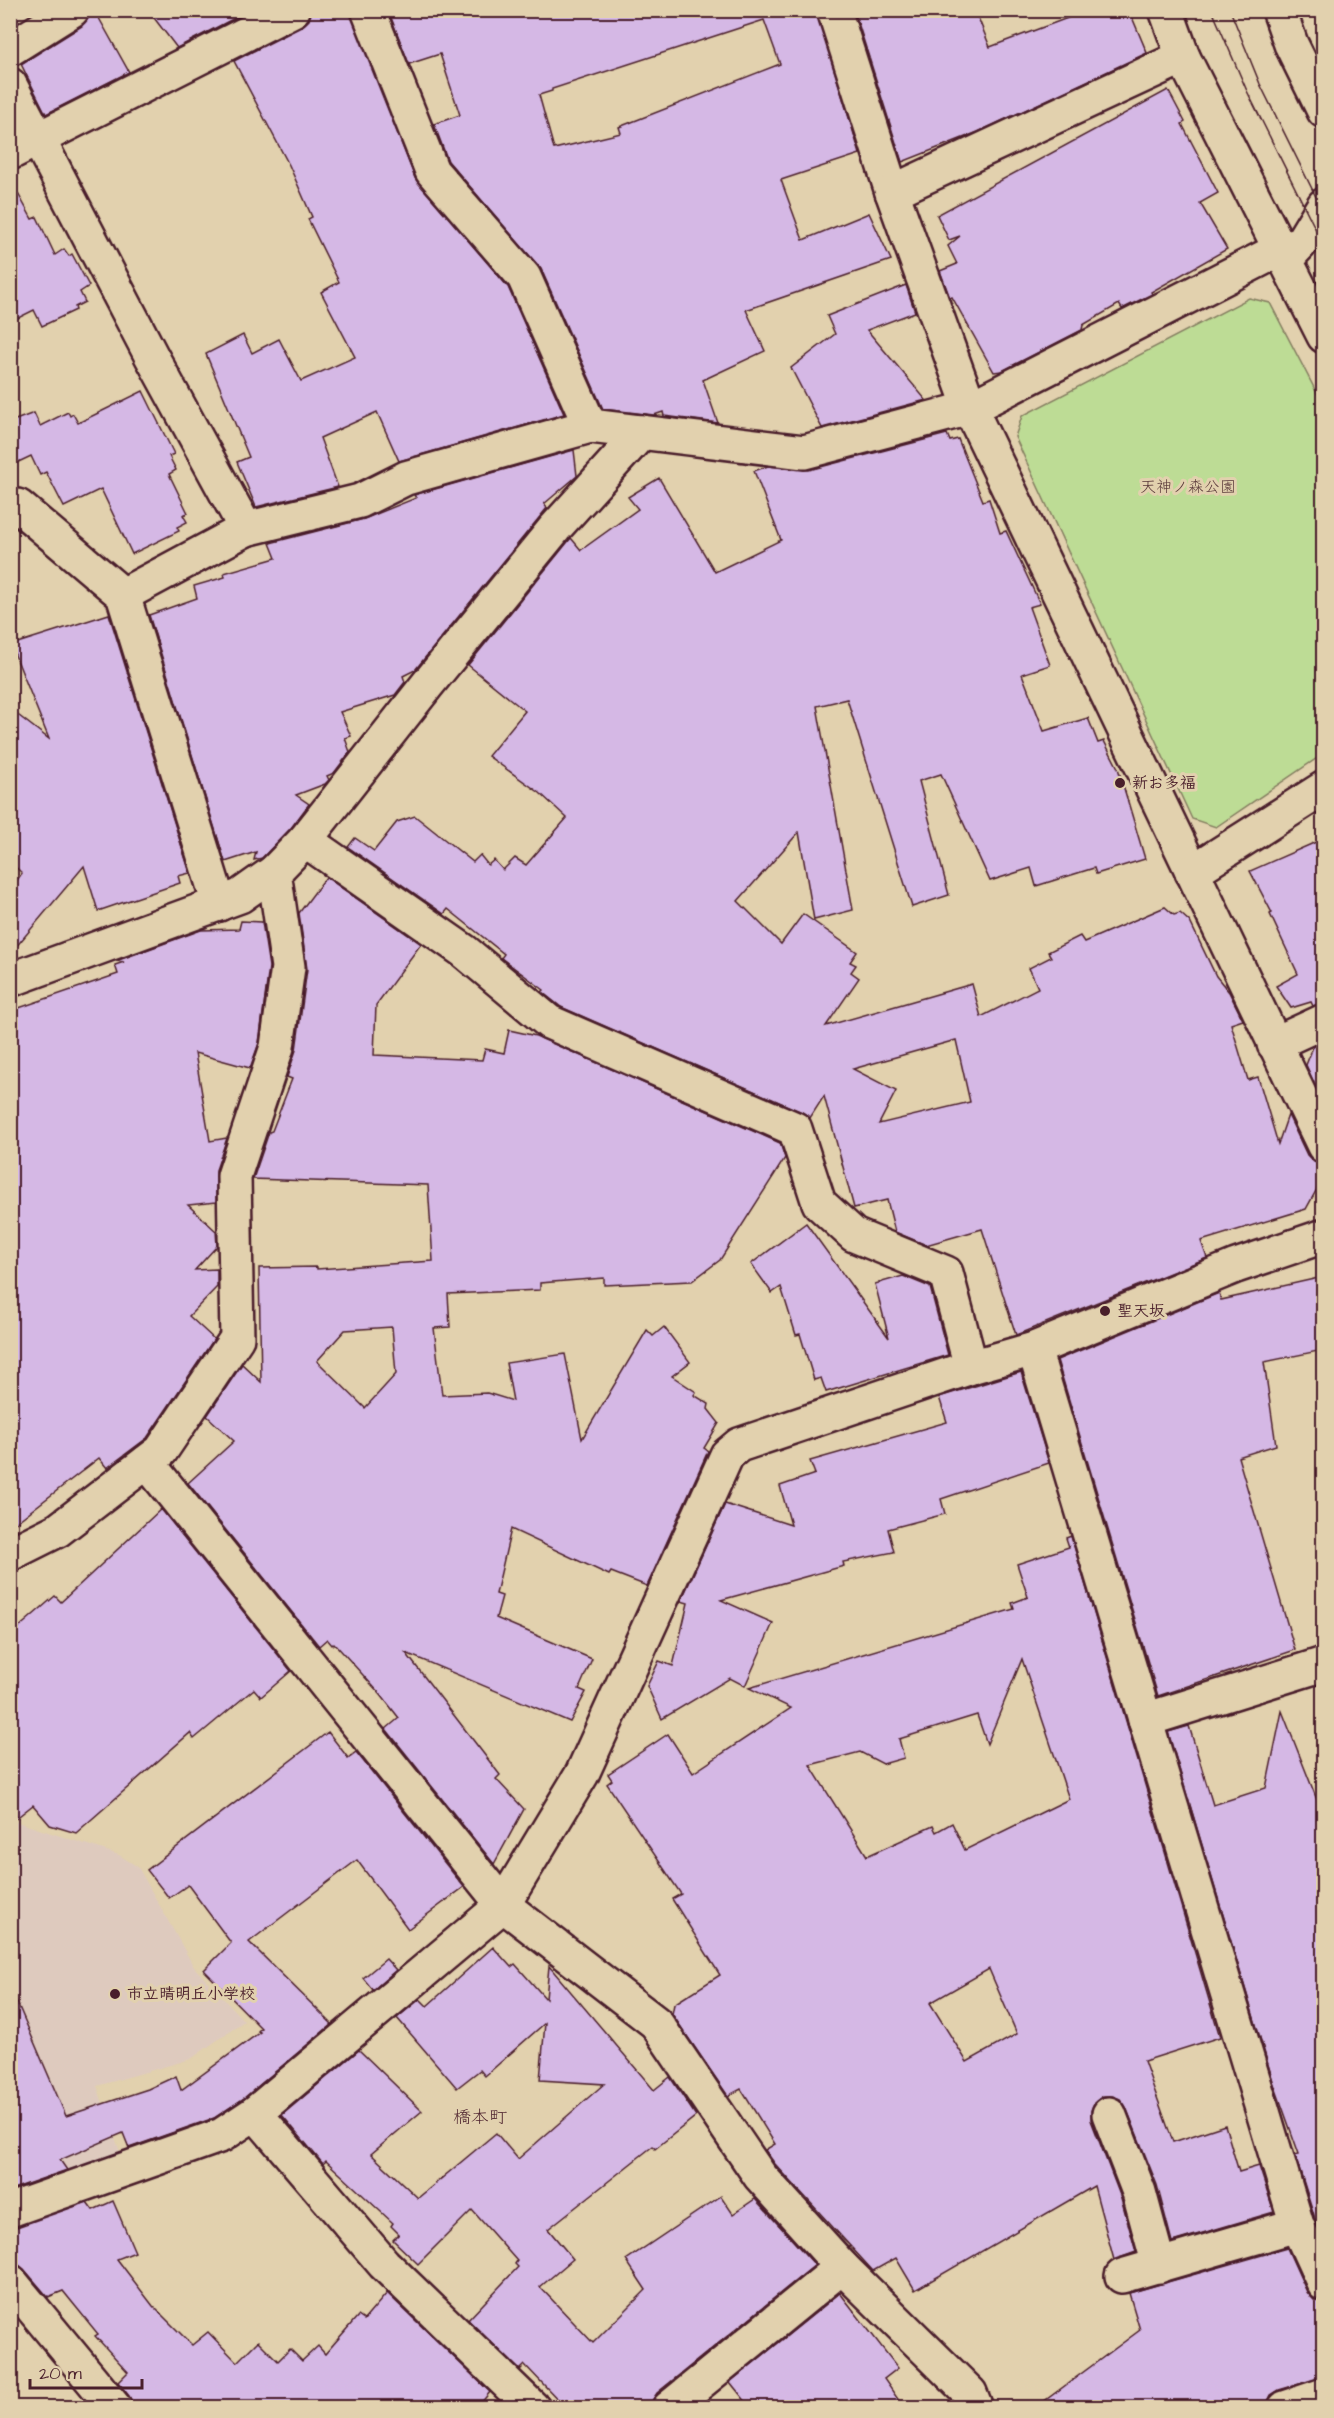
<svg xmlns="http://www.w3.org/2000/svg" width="1334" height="2418" viewBox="0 0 1334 2418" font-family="'Architects Daughter','Klee One',sans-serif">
  <rect width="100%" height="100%" fill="#e2d1ae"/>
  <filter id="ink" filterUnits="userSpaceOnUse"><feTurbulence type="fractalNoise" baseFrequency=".0167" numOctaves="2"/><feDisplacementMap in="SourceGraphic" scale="12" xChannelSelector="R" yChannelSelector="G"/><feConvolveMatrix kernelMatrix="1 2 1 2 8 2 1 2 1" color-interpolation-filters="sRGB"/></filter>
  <g filter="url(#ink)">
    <!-- built -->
    <polygon fill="#decabe" points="11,1820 119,1855 138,1867 194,1967 244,2021 191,2059 97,2086 120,2152 11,2194"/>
    <!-- green -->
    <polygon fill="#bddc95" stroke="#847e60" stroke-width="1.5" points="1249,298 1270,303 1323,405 1323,754 1216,827 1192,819 1015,437 1022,416"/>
    <!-- building -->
    <g fill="#d5b8e5" stroke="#4a1f2b" stroke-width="1.5" fill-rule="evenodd">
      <polygon points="148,10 250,10 177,48"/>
      <polygon points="312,10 350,10 415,178 508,287 564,414 399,461 377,412 320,438 338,487 256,507 237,462 249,457 206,354 243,335 252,353 279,339 301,381 355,357 321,292 339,282 308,219 312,217 289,165 234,61 301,27 309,20"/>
      <path d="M388,10H816L860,154L781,180L803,240L869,213L891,260L746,310L765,351L703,380L718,423L664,416L663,412L654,415L603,409L541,269L448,161L434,124L460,115L440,54L409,64ZM764,20L780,64L619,127L621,133L554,149L539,95L552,91V89Z"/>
      <polygon points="854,10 975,10 990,47 1089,10 1129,10 1147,53 978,132 902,162"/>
      <polygon points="95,11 129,72 46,114 21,64 82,26 90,14"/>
      <polygon points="1168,90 1185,122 1182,124 1218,193 1200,203 1227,249 1151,292 1152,294 1122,309 1119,304 1083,325 1082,330 1002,371 994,372 952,297 950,298 940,271 957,264 948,246 960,236 949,240 937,215"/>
      <polygon points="10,179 32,219 37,217 55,255 64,249 69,256 72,254 89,286 80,292 85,302 75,307 76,310 42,326 34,310 10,322"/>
      <polygon points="906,285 915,312 867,330 926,400 822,428 791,368 835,334 827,316"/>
      <polygon points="143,391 174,454 169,456 176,470 169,474 188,513 183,515 187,522 177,527 179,531 132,554 101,489 64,507 46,472 40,475 31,456 10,466 10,422 34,413 40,426 68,412 70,416 73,414 78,423"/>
      <path d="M947,434L950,441L958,439L983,501L989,499L1000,533L1006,531L1040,604L1029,607L1050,665L1022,674L1044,731L1088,718L1098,743L1104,741L1118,768L1145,859L1096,874L1094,868L1036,886L1031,868L990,881L941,774L919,781L949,895L912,907L847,699L817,706L853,910L814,920L799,832L738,901L781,944L803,914L857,952L850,962L856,965L851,972L859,978L826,1026L972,984L981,1017L1038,988L1029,968L1051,957L1048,952L1080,936L1084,942L1165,907L1174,915L1180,913L1190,922L1216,976L1229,992L1243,1020L1231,1024L1248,1080L1258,1077L1278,1144L1288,1115L1307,1155L1314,1162L1323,1165V1178L1306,1209L1201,1241L1207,1258L1016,1335L982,1229L926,1245L895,1232L887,1200L854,1208L824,1096L810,1118L802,1112L561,1007L542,992L544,990L501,958L504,954L448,909L444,914L348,847L355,838L374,851L397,822L415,816L473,862L480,855L488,865L494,860L503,870L515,858L526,865L567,818L540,793L488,756L525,711L468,665L571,538L581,550L638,509L628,497L659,478L715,572L781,540L754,471L768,466L809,470ZM956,1040L970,1102L879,1124L896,1091L853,1069Z"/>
      <polygon points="574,450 577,476 544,504 547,508 415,670 403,676 405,682 395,695 340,712 351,736 345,738 350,752 334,773 327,776 329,780 325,784 296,795 309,804 291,828 262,858 254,860 256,852 225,862 149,615 197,598 194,586 225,577 224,573 276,558 270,543 364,519 416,498 414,495"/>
      <polygon points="109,614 190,873 178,876 180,883 98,911 84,866 10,954 10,890 22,873 10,862 10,709 49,739 11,645"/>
      <polygon points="1323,839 1323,1003 1313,1006 1311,1002 1291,1008 1276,986 1298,974 1270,914 1272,913 1250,871"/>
      <path d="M326,877L421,944L376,1005L374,1055L482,1060L485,1049L504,1053L509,1030L536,1036L780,1143L785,1158L720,1260L692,1281L604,1285V1278L540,1283V1290L448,1294L450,1327L434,1328L442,1395L487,1393L513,1401L506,1363L565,1354L582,1439L647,1330L653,1336L664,1327L690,1362L672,1376L696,1392L694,1395L709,1404L708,1409L719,1423L704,1448L708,1451L647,1586L611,1572L609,1575L511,1529L496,1594L502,1596L496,1618L592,1659L579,1689L586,1692L570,1722L406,1653L500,1775L496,1779L524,1809L494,1864L386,1729L399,1718L381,1695L334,1643L332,1645L327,1639L319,1646L188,1483L234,1441L207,1416L242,1364L261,1382L259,1268L317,1267V1269L433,1261L428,1185L253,1179L269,1132L272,1131L292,1079L287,1077L296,1050L307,969L299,913ZM392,1327L396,1374L365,1408L317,1361L345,1330Z"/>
      <polygon points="241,921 262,922 269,967 259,1043 250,1068 195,1053 210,1141 227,1138 216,1170 216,1202 188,1205 216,1231 217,1246 195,1270 217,1269 217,1287 189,1316 214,1339 147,1438 107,1468 99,1458 10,1527 10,1011 118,974 115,965 124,962 116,961 201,930 239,929"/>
      <polygon points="1323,1042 1323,1102 1306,1065 1313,1047"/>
      <polygon points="806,1223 889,1338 875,1284 903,1276 930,1287 948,1355 826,1392 821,1378 814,1380 800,1334 796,1335 781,1287 772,1293 751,1264"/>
      <polygon points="1323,1277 1323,1350 1264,1362 1276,1445 1238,1457 1295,1650 1158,1696 1057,1360 1219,1293 1221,1300"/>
      <polygon points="1021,1372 1049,1463 941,1499 945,1514 888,1529 894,1552 843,1562 844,1566 721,1600 773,1623 745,1686 730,1678 662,1719 647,1686 659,1661 673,1666 688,1603 681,1601 725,1504 791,1525 780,1486 815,1474 810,1461 947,1422 939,1397"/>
      <polygon points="161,1509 291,1671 261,1697 254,1689 194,1739 190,1733 76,1833 50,1825 33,1805 10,1823 10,1635 55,1596 61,1602"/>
      <path d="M1071,1536L1220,2037L1144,2061L1173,2142L1225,2125L1239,2172L1259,2166L1274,2212L1172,2242L1157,2185L1126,2107L1120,2099L1112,2096H1103L1094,2103L1091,2111V2120L1121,2198L1136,2252L1114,2260L1094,2186L915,2290L896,2258L873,2271L775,2164L765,2150L775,2144L741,2089L728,2096L672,2014L674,2004L720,1975L672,1899L681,1894L607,1784L612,1780L608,1774L668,1734L693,1773L791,1708L749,1688L1014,1609L1012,1603L1028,1597L1017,1564L1069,1547L1066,1538ZM1022,1659L1069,1799L965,1850L952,1823L936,1832L933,1826L867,1856L810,1765L860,1752L883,1764L904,1758L899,1739L977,1715L987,1744ZM989,1969L1017,2034L967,2062L930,2003Z"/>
      <polygon points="1282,1711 1323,1815 1323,2238 1315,2218 1295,2155 1299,2154 1273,2081 1168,1732 1189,1726 1213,1805 1266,1788"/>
      <polygon points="328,1732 348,1758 356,1752 464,1887 408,1929 357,1860 249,1942 332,2024 244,2098 214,2118 129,2148 123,2133 60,2160 67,2170 10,2190 10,1986 66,2116 148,2089 176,2076 181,2090 260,2032 258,2031 261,2028 204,1970 231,1943 188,1885 169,1898 147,1870"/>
      <polygon points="493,1947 511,1967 515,1964 546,1999 549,1966 654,2090 670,2077 696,2116 655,2149 653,2146 548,2229 573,2259 540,2287 593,2343 646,2290 626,2260 721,2196 733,2214 755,2199 815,2265 657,2393 652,2401 651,2408 566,2408 525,2365 520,2370 468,2320 518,2267 515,2264 517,2261 472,2210 418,2264 393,2240 399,2234 391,2226 393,2223 326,2161 323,2164 282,2115 359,2050 422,2111 371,2154 418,2198 496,2133 518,2159 604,2084 540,2080 545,2023 485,2076 480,2070 457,2088 397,2018 420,1999 427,2006"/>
      <polygon points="386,1959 396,1970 373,1990 363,1978"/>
      <polygon points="113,2201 135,2252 117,2259 153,2306 192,2345 208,2332 237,2362 258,2341 278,2361 290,2349 302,2361 318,2346 325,2354 358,2316 364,2320 387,2293 490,2392 477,2408 135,2408 129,2396 118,2382 128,2372 95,2336 98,2334 63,2291 48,2297 24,2269 17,2264 10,2263 10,2228 87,2202 93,2210"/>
      <polygon points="1287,2248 1307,2292 1314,2300 1323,2303 1323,2377 1279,2390 1271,2395 1267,2403 1253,2408 1035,2408 1140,2330 1129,2293"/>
      <polygon points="840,2293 898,2368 884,2379 904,2408 751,2408 730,2382"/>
    </g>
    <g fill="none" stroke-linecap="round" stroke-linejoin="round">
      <defs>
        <g id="minor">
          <polyline points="368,10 432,171 524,277 590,426"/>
          <polyline points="834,10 892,192 970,408 1324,1146"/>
          <polyline points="1166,10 1183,57 1324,336"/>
          <polyline points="1279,10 1291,44 1324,111"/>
          <polyline points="10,49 72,10"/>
          <polyline points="10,85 152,357 246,529"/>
          <polyline points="10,153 293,10"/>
          <polyline points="892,192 1183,57"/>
          <polyline points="1285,260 1301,243 1324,205"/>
          <polyline points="10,505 18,506 123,595 219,904"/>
          <polyline points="123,595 246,529 360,501 406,478 590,426 804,452 970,408 1279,250"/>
          <polyline points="305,840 464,951 549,1022 795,1129 819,1203 854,1235 946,1273 971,1367"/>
          <polyline points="1192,872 1324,788"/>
          <polyline points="10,980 240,896 274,872 305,840 427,685 555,528 642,432"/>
          <polyline points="1274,1044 1324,1021"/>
          <path d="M1034,1349C1122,1641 1208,1934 1297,2225L1324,2284"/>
          <polyline points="147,1462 503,1905 656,2023 760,2176 842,2267 970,2393 976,2408"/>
          <polyline points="10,1554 58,1530 161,1451 237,1338 234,1176 277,1047 288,967 274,872"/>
          <polyline points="1145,1720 1324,1664"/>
          <polyline points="255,2113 384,2264 533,2408"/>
          <polyline points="1109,2114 1139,2192 1159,2266"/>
          <polyline points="10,2210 222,2135 255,2113 503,1905 582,1774 727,1455 739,1445 971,1367 1034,1349 1236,1266 1324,1236"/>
          <polyline points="1122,2276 1297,2225"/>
          <polyline points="10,2281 115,2408"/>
          <polyline points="669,2408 842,2267"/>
          <polyline points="1285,2408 1324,2395"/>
        </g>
      </defs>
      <!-- minor casing -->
      <use href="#minor" stroke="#4a1f2b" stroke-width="38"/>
      <!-- minor -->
      <use href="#minor" stroke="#e2d1ae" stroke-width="33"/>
      <!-- tram -->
      <g stroke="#4a1f2b" stroke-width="1.5">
        <polyline points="1212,10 1247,91 1324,246"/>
        <polyline points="1230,10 1260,84 1324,213"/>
      </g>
    </g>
  </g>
  <!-- markers -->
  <g fill="#4a1f2b" stroke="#e2d1ae" stroke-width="2">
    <circle cx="1120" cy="783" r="6"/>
    <circle cx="1105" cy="1311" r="6"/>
    <circle cx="115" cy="1994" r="6"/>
  </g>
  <g text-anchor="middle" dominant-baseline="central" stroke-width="6" stroke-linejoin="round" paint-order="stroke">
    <!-- park labels -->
    <g font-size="16" fill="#5b3b3b" stroke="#e2d1ae">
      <text x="1188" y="487">天神ノ森公園</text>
    </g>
    <!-- poi labels -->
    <g font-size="16" font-weight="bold" fill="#4a1f2b" stroke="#e2d1ae" text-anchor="start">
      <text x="1132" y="783">新お多福</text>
      <text x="1117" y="1311">聖天坂</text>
      <text x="127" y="1994">市立晴明丘小学校</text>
    </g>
    <!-- neighbourhood labels -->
    <g font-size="18" fill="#4a1f2b" stroke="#e2d1ae">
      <text x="480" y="2117">橋本町</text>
    </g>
  </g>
  <!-- margin -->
  <rect width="1334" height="2418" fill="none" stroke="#e2d1ae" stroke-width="36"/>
  <rect x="18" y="18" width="1298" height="2382" fill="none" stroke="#4a1f2b" stroke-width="2" filter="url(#ink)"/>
  <!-- scale -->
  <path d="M30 2379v9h112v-9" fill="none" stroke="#4a1f2b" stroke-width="3"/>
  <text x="39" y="2379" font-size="18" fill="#4a1f2b" stroke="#e2d1ae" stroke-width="4.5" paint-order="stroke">20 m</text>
</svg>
